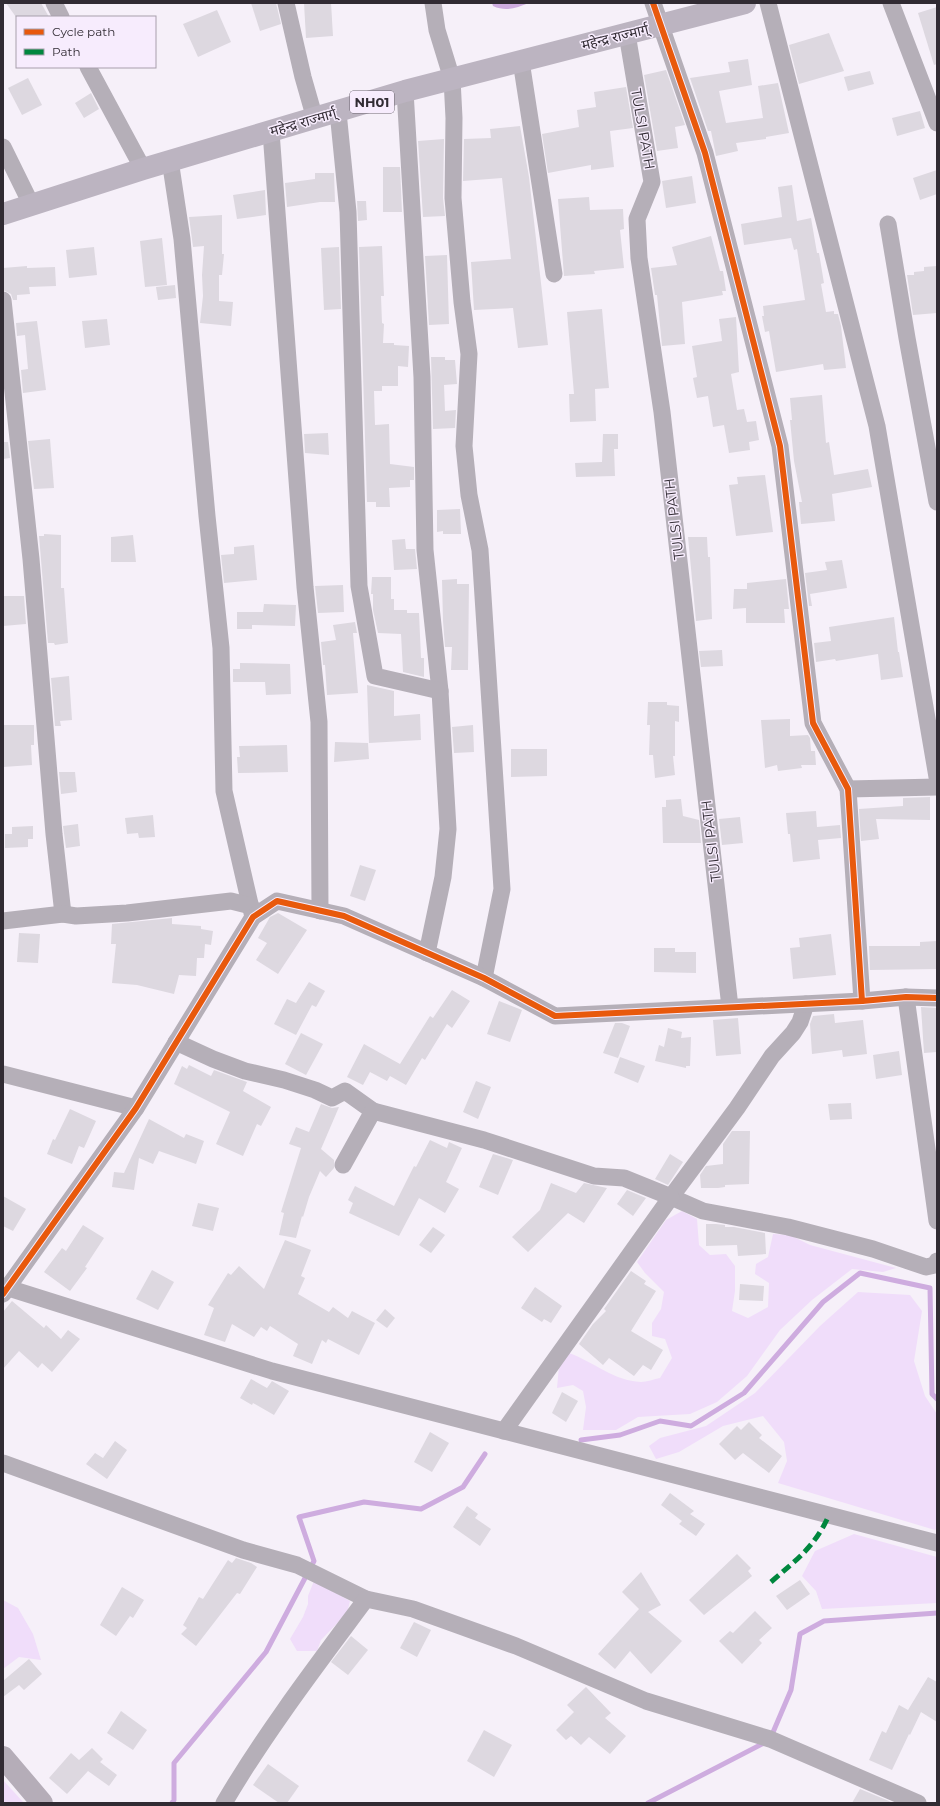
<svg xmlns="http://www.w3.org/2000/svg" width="940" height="1806" viewBox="0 0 940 1806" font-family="Montserrat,'Noto Sans Devanagari',sans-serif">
  <rect width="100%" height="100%" fill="#f6f0f9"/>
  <!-- green -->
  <g fill="#f0ddfa">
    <path d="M682,1211L697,1219L699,1245L710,1255L726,1254L735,1266V1291L732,1311L748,1318L768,1307L769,1283L755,1274L756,1264L768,1257L773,1234L790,1235L810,1245L896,1268L883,1272L852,1269L812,1300L780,1330L747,1376L717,1402L690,1414L638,1417L616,1430H583L586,1407L583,1391L573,1385L557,1388L559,1366L569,1353C594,1362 614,1381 641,1382C647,1382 654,1379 660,1378L672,1358L665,1339L652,1336V1323L661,1309L664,1292L645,1273L637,1262L666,1220Z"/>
    <polygon points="858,1292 910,1295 922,1311 914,1361 925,1396 937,1414 937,1528 935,1530 778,1483 787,1461 784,1442 763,1416 723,1426 679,1452 656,1459 649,1446 660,1438 706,1426 755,1393 820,1326"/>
    <polygon points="854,1534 937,1557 937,1603 822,1609 816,1591 802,1576 815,1551"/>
    <polygon points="314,1581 350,1601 347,1613 321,1640 317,1651 297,1651 290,1639 303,1617 308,1604 308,1596"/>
    <polygon points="3,1600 18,1608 33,1634 41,1660 19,1657 3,1669"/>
    <polygon points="3,1780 24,1803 3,1803"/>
  </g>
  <!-- water -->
  <path fill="#ceacdf" d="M492,3H529C516,8 506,12 493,6Z"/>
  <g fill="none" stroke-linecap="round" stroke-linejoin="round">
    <!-- stream -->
    <g stroke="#ceacdf" stroke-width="5">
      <polyline points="581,1440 620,1435 660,1421 691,1426 744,1393 823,1302 860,1273 930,1288 932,1394 937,1399"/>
      <polyline points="771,1737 791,1690 800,1634 824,1621 937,1613"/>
      <polyline points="172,1803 174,1800 174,1763 266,1652 314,1561 299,1517 364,1502 421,1509 463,1487 485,1454"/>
      <polyline points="648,1803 766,1742"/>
    </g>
  </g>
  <!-- building -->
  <g fill="#ddd8e0">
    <polygon points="6,3 41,3 49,17 16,17"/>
    <polygon points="251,3 276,3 281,24 260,31"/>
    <polygon points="304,3 331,3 333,36 306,38"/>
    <polygon points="937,7 937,64 934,65 918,13"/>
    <polygon points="217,10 231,42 198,57 183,24"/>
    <polygon points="829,33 844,71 799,84 789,45"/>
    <polygon points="748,59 752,85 719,91 726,123 763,118 758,86 778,83 789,133 766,137 766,139 736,143 738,151 716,156 711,131 708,131 690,78 730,72 728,62"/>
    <polygon points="666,70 685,125 675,127 678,148 657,151 644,75"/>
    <polygon points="870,71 874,84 848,91 844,77"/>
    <polygon points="28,78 42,105 22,115 8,88"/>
    <polygon points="626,87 633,128 610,131 614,167 591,170 591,165 548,173 542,134 579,127 577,110 596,107 594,92"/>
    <polygon points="91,93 99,109 84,118 75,103"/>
    <polygon points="920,111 925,128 897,136 892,118"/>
    <polygon points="520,126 529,177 548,345 518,348 513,308 474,310 471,262 511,259 502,178 463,181 464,139 491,138 490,129"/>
    <polygon points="444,139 443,198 445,216 423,217 418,141"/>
    <polygon points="383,167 400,167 402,212 383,212"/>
    <polygon points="937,170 937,194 920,200 913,178"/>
    <polygon points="315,173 334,173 335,202 320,202 287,207 285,183 315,179"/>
    <polygon points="692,176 696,203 666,208 662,181"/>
    <polygon points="792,185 797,221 811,218 817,253 819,253 824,283 821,284 826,312 834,311 834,314 838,314 841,326 846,368 824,370 823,364 776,372 769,331 765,332 762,316 764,316 763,306 805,300 797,249 794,250 791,238 744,245 741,224 782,217 778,187"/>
    <polygon points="265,190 266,215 237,219 233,195"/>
    <polygon points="589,197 590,210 623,209 624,229 620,230 624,268 594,271 595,274 564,276 558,199"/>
    <polygon points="357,201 366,201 367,220 358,221"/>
    <polygon points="222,215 222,254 224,254 222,275 219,275 219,301 233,302 231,326 200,323 203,296 202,275 204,246 193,247 189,217"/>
    <polygon points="711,236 720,271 723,271 726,291 722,291 723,295 682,302 685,344 662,346 657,295 655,295 651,268 677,265 672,247"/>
    <polygon points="162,238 167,285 145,287 140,241"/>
    <polygon points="382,246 384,296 381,296 382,323 384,324 383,343 394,343 394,345 409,346 408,367 398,366 398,386 382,386 382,391 374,391 375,425 389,424 390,464 414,467 414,480 410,480 410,487 389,488 390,507 376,507 376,502 367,502 359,247"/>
    <polygon points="94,247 97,275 69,278 66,250"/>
    <polygon points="339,247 341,309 324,310 321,248"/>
    <polygon points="447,255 449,324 429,325 425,256"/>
    <polygon points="27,266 27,268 55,267 56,286 29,287 30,294 17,295 17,300 13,300 11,294 3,290 3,268"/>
    <polygon points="937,266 937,313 913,315 907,275 914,275 914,272 924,271 924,267"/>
    <polygon points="175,285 176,298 158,300 156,287"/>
    <polygon points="602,309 609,388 595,389 596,421 570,422 569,394 574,394 567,312"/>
    <polygon points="736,317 739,372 731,374 737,410 744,409 747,422 756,421 759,440 749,442 750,450 729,453 724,425 713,427 708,396 697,398 693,378 697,377 692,346 722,341 719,319"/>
    <polygon points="107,319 110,345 85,348 82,321"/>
    <polygon points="37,321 46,390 23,393 21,370 28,369 25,335 17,336 16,323"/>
    <polygon points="431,357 445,357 445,360 455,360 457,384 444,385 445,411 456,410 455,428 433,429"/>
    <polygon points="822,395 826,443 829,442 834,475 868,469 872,487 832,494 835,521 801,524 799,502 802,502 794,461 790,420 792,420 790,398"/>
    <polygon points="328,433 329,455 305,453 304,434"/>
    <polygon points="603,434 618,434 618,449 614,449 615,476 576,477 575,463 602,462"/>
    <polygon points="50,439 54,488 34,489 28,441"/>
    <polygon points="3,442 8,442 10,458 3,459"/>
    <polygon points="765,475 773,532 736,536 729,485 738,484 737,477"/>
    <polygon points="460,509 461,534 443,534 443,531 437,532 437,510"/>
    <polygon points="44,534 61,535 61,588 64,588 68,643 55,645 54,643 48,643 39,536 44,536"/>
    <polygon points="133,535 136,562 111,562 111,537"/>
    <polygon points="688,537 707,537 708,557 710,557 712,619 696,621"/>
    <polygon points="405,539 406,549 415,549 417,569 394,570 392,540"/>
    <polygon points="254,545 257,580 224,583 221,555 234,554 234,547"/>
    <polygon points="842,560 847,588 810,594 812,606 809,606 805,573 827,570 825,562"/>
    <polygon points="372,577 391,577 391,599 394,599 394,610 407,610 407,613 419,613 421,658 424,658 424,677 403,672 401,634 378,633 373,610 373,594 371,594"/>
    <polygon points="457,579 457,584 469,584 468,670 451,670 452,647 445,647 443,621 442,580"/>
    <polygon points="786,579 789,609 784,609 785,623 746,623 746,608 733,609 734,589 747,589 747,583"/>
    <polygon points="343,585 344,612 318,613 315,586"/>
    <polygon points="3,596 24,596 26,624 3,626"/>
    <polygon points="264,604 296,605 295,626 252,625 252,629 237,629 237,612 263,612"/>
    <polygon points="894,617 898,652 899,652 903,677 881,680 878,654 836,661 835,659 816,662 814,643 831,641 829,627"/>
    <polygon points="355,622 357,633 353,633 358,693 327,695 325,665 323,665 321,642 336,640 333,625"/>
    <polygon points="722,650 723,666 701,667 699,651"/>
    <polygon points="240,663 290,664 291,694 266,695 265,682 233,682 233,669 240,669"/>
    <polygon points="69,676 72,720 60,721 61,726 55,726 51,678"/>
    <polygon points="367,685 394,691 394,716 420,714 421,740 369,743"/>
    <polygon points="648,702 667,702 667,705 679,706 679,722 675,721 675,756 673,756 675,775 655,778 653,755 649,755 650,725 647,725"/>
    <polygon points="790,719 790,736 808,735 810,738 811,751 815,751 816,765 801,765 802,768 778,771 777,765 765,768 761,720"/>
    <polygon points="3,725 34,725 34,745 31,745 32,765 3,767"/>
    <polygon points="473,725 474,752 454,753 452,727"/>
    <polygon points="335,742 368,743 369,759 334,762"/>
    <polygon points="287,745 288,772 238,773 237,757 240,757 239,746"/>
    <polygon points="511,749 547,749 547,776 511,777"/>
    <polygon points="59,772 75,772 77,792 61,794"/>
    <polygon points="930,797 930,820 876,819 879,839 861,841 859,809 903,806 903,798"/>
    <polygon points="681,799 683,816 699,820 701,843 663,843 662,807 666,807 666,800"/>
    <polygon points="816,811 817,827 840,825 841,838 818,840 820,859 793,862 790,834 788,834 786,813"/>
    <polygon points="153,815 155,837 139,838 138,833 127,834 125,818"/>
    <polygon points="740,817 743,843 722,845 719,819"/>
    <polygon points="78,824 80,846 66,848 63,826"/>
    <polygon points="33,826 33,839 28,839 28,847 5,848 5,834 12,834 12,827"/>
    <polygon points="360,865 376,870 365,901 350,896"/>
    <polygon points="278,913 307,930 278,974 256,960 267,943 258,938 270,917"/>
    <polygon points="172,918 172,924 201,926 201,929 213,931 211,945 205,944 204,958 197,958 196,976 179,975 174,994 137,985 112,983 116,944 111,944 112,924"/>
    <polygon points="19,933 40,934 38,963 17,962"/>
    <polygon points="831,934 836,975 793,979 790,948 800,947 799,938"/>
    <polygon points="937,941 937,969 870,970 869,946 920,946 920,942"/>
    <polygon points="654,948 675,948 675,952 696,952 696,973 654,972"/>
    <polygon points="309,982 325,991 316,1007 312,1005 296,1035 274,1024 287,999 296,1003"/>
    <polygon points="452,990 470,1001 452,1028 447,1024 425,1060 422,1058 406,1085 390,1076 387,1081 370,1072 363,1085 347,1077 364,1044 400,1064 430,1016 433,1018"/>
    <polygon points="499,1001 522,1010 510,1042 487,1034"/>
    <polygon points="921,1007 937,1008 937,1052 924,1053"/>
    <polygon points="834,1014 835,1023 863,1020 867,1054 843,1057 842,1050 812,1054 810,1024 813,1016"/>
    <polygon points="738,1018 741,1054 716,1056 713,1020"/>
    <polygon points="615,1023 622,1023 630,1026 618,1058 603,1053"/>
    <polygon points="668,1028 682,1032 681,1038 691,1037 690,1066 686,1066 686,1068 655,1061 659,1045 664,1047"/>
    <polygon points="301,1033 323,1044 306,1075 285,1064"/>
    <polygon points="899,1051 902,1075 876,1079 873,1055"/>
    <polygon points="620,1057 645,1066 638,1083 614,1073"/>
    <polygon points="189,1065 211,1076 214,1070 247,1082 243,1091 271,1107 261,1126 257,1124 243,1156 216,1144 230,1112 174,1084 182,1066 187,1069"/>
    <polygon points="476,1081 491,1087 478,1119 463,1112"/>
    <polygon points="851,1103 852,1119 830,1120 828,1104"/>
    <polygon points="321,1104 332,1108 339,1107 321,1149 334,1160 334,1168 326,1177 320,1171 309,1197 303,1217 302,1216 296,1238 279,1235 284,1213 281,1212 301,1148 289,1144 296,1127 309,1132"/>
    <polygon points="70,1109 96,1121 84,1148 79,1146 72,1164 47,1154 53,1139 55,1140"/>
    <polygon points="149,1119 184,1138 186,1134 204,1141 196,1164 159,1151 153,1164 139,1158 134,1190 112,1187 114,1172 124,1173"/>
    <polygon points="732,1131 750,1131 749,1184 725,1185 725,1187 718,1188 701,1188 700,1175 706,1166 723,1164 723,1144"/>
    <polygon points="430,1140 447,1148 449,1142 462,1148 446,1182 459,1189 445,1213 419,1198 399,1236 349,1213 353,1203 348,1200 355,1186 394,1206 414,1166 416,1167"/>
    <polygon points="493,1154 513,1160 498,1195 479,1187"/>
    <polygon points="670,1154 683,1162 668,1185 655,1179"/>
    <polygon points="551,1183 576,1193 584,1183 607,1188 584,1223 568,1213 528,1252 512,1237 540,1210"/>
    <polygon points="627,1190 646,1198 633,1216 617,1204"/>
    <polygon points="3,1196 26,1209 13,1231 3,1226"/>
    <polygon points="198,1203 219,1208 213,1231 192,1226"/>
    <polygon points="706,1224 716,1224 725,1225 725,1227 734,1227 765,1233 766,1254 738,1256 737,1245 706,1246"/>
    <polygon points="83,1225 104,1238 85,1267 87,1268 70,1291 44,1272 62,1248 66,1251"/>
    <polygon points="433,1227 445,1235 431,1253 419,1245"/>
    <polygon points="285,1240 311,1250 301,1276 305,1278 298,1294 329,1312 333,1307 348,1318 352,1311 375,1323 359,1355 328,1339 326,1343 322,1340 312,1364 293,1356 298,1344 270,1326 267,1331 261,1327 254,1337 232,1324 225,1342 204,1335 214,1308 208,1305 228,1273 231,1275 239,1266 264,1289"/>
    <polygon points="152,1270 174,1282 158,1310 136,1299"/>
    <polygon points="631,1271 646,1281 644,1284 656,1291 631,1331 663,1350 651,1370 643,1365 634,1376 609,1358 603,1365 579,1344 593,1324 606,1311 604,1309"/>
    <polygon points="740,1284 764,1286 763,1301 739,1300"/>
    <polygon points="535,1287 562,1306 551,1323 544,1319 542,1322 521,1308"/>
    <polygon points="12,1301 44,1328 46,1325 61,1339 68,1330 80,1339 52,1372 42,1363 38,1368 19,1351 3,1369 3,1312"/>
    <polygon points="385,1309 395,1318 387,1328 376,1320"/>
    <polygon points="251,1379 267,1388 272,1381 289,1391 274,1415 253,1403 252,1405 240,1398"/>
    <polygon points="562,1392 578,1401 566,1422 552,1413"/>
    <polygon points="749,1422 762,1435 759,1438 782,1456 769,1473 743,1453 735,1460 719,1444 737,1426 741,1430"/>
    <polygon points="430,1432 449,1443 432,1472 414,1462"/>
    <polygon points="115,1441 127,1450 107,1479 86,1464 95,1453 103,1458"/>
    <polygon points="670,1493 694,1511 690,1514 705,1524 696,1536 679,1524 682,1521 661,1505"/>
    <polygon points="467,1506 478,1514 475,1518 491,1529 480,1546 453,1527"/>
    <polygon points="737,1554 751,1568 748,1571 752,1576 704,1615 689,1600"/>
    <polygon points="236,1558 251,1563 257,1567 240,1594 237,1593 196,1646 181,1634 187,1628 183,1625 199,1597 203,1599 228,1560 232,1563"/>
    <polygon points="641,1572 661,1605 648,1612 682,1641 651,1674 630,1651 615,1669 598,1654 639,1609 622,1592"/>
    <polygon points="800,1580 810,1594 787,1610 776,1596"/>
    <polygon points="122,1587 144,1600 133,1618 130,1616 116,1636 100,1625"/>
    <polygon points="755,1611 772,1628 759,1640 762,1643 742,1664 719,1641 730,1631 733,1633"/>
    <polygon points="414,1622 431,1630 417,1657 400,1648"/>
    <polygon points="351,1636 368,1650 348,1675 331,1662"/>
    <polygon points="29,1659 42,1674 24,1690 19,1685 3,1697 3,1681"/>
    <polygon points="928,1677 937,1682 937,1722 921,1712 910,1735 909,1734 892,1770 869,1760 882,1731 886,1733 899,1705 908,1710"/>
    <polygon points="586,1687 611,1713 605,1718 626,1736 610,1754 589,1737 581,1745 571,1736 566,1740 556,1730 574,1712 567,1705"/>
    <polygon points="121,1711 147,1730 133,1750 107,1733"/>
    <polygon points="484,1730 512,1745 494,1777 467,1761"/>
    <polygon points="92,1748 103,1759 100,1762 117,1775 109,1786 88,1771 67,1794 49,1778 71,1753 79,1760"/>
    <polygon points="268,1764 299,1786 287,1803 279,1803 253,1785"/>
    <polygon points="860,1789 889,1801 892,1803 852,1803"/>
  </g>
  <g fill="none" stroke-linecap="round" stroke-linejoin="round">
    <!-- street -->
    <g stroke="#b5afb8" stroke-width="17">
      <polyline points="54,3 61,17"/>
      <polyline points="286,3 303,77 315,119"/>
      <polyline points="433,3 437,30 452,79 454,118 453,198 462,302 469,354 464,446 469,495 480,550 502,889 484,978"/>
      <polyline points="653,3 705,153 780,446 813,723 848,789 862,1001"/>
      <polyline points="768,3 877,426 937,777"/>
      <polyline points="891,3 937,123"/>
      <polyline points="627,34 652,182 637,219 639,258 662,412 730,1007"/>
      <polyline points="521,61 554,274"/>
      <polyline points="88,67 143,169"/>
      <polyline points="405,91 422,377 425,550 440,691 448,829 443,877 427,953"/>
      <polyline points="338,112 348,212 359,586 375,676 440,691"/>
      <polyline points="271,132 305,587 319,722 320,911"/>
      <polyline points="3,147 31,204"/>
      <polyline points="170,160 182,239 207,516 221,648 224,791 253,917"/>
      <polyline points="888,224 907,338 937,502"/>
      <polyline points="3,300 31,559 54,834 63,914"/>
      <polyline points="848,789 937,787"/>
      <polyline points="3,921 63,914 76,916 127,913 231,901 251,906"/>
      <polyline points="906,997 937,1221"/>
      <polyline points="806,1004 800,1022 793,1033 772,1056 737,1108 671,1197 703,1211 788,1227 873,1249 926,1267 935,1265 937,1261"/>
      <polyline points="176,1042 213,1059 245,1071 284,1080 315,1090 332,1098 345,1091 373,1111"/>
      <polyline points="3,1074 136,1108"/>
      <polyline points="343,1165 373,1111 484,1140 594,1176 624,1178 671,1197 504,1431"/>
      <polyline points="5,1287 272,1371 937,1543"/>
      <polyline points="3,1294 136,1108 253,917 277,901 344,916 484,978 555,1016 862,1001 906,997 937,998"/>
      <polyline points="3,1463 243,1550 297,1565 366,1599"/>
      <path d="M224,1803C265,1733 317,1665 366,1599L413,1609L516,1646L646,1701L770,1739L918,1803"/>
    </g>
    <!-- secondary -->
    <polyline stroke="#b5adb8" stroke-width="22" points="3,1757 42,1803"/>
    <!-- highway -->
    <polyline stroke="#bcb4c1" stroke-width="22" points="3,214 143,169 405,91 745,3"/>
    <!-- quiet -->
    <path stroke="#00873e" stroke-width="5" stroke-dasharray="10 5" stroke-linecap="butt" d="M771,1582C796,1560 815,1547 829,1515"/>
    <defs>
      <g id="cycleway">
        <polyline points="653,3 705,153 780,446 813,723 848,789 862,1001"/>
        <polyline points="3,1294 136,1108 253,917 277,901 344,916 484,978 555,1016 862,1001 906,997 937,998"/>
      </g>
    </defs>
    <!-- cycleway casing -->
    <use href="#cycleway" stroke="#f7ecfd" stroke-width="8"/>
    <!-- cycleway -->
    <use href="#cycleway" stroke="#e8590c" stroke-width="6"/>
  </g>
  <g text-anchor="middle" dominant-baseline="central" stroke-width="3" stroke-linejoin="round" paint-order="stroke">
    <!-- shield labels -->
    <rect fill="#f7ecfd" stroke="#6c6570" stroke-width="1" x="350" y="91" width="44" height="22" rx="3"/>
    <g font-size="13" font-weight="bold" fill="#312b33">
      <text x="372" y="102">NH01</text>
    </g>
    <!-- street labels -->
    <g font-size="14" fill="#312b33" stroke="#f7ecfd">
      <text transform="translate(615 37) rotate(-14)">महेन्द्र राज्मार्ग्</text>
      <text transform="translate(303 122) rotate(-16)">महेन्द्र राज्मार्ग्</text>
      <text transform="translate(643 129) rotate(80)">TULSI PATH</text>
      <text transform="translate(674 519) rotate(-97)">TULSI PATH</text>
      <text transform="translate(711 841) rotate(-97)">TULSI PATH</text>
    </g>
  </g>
  <!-- border -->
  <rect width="940" height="1806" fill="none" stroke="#312b33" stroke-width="8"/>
  <!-- legend -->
  <rect x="16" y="16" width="140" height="52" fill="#f7ecfd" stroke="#a89fac"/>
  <rect x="24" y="29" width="20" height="6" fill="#e8590c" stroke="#a89fac"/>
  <text x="52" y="36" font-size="12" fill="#312b33">Cycle path</text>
  <rect x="24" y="49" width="20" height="6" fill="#00873e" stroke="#a89fac"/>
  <text x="52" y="56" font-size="12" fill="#312b33">Path</text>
</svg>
